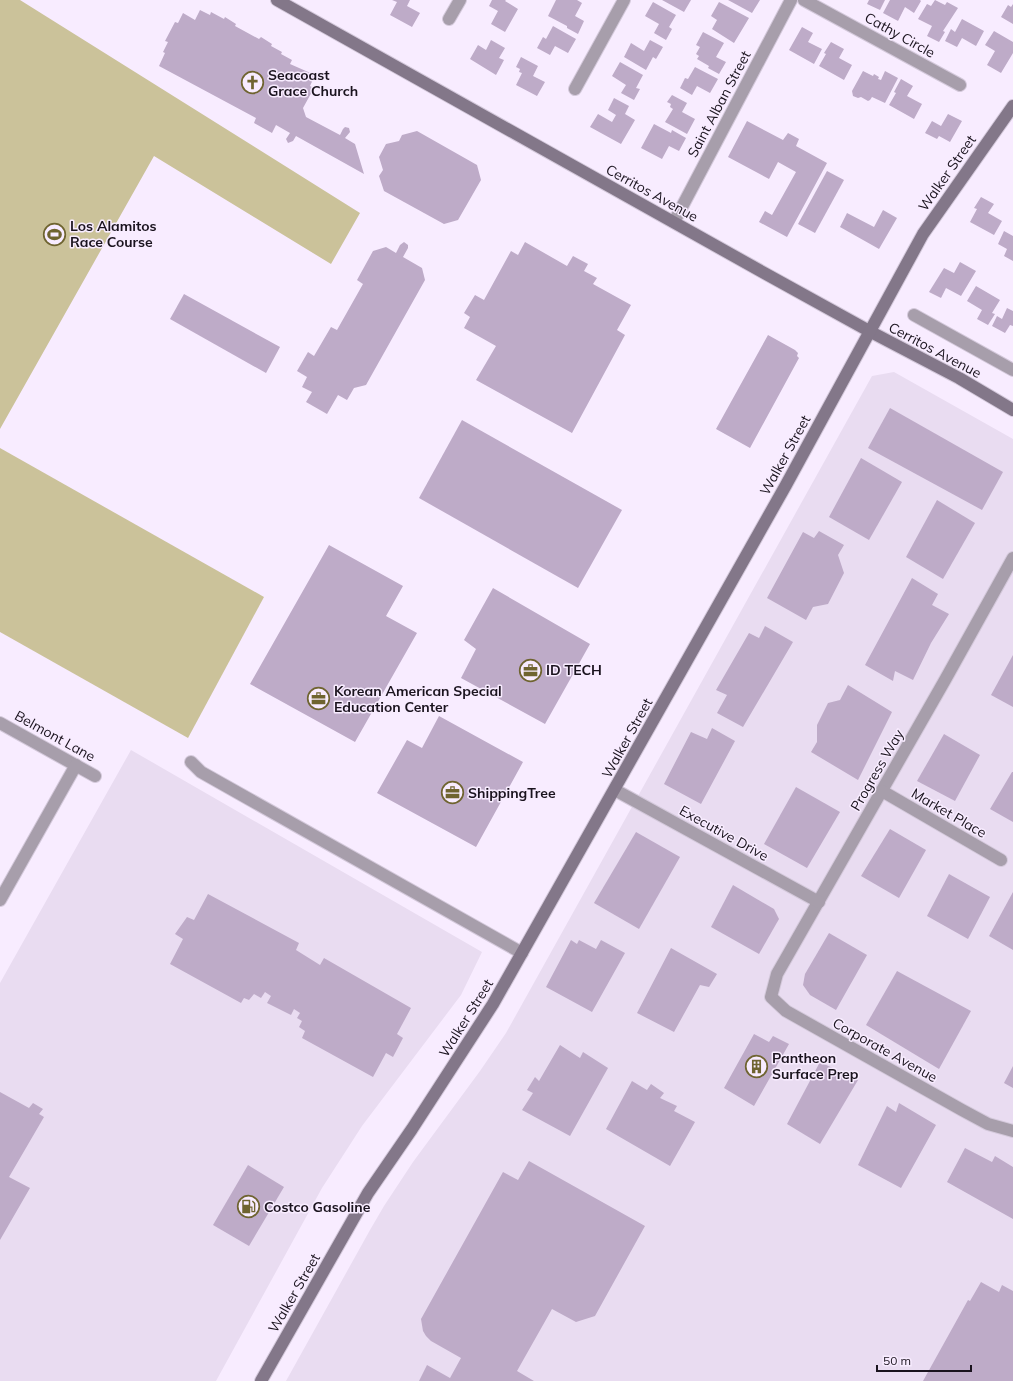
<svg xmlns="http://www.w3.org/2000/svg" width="1013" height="1381" viewBox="0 0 1013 1381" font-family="Mulish,sans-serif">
  <rect width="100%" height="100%" fill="#f8ecff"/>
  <!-- built -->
  <g fill="#e9dcf1">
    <polygon points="894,372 1013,439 1013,1381 286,1381 370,1230 384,1206 413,1162 480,1071 506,1033 872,376"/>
    <polygon points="131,750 482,952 461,995 362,1126 322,1188 216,1381 0,1381 0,983"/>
  </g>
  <!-- garden -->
  <g fill="#cbc29a">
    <polygon points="0,0 20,0 360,213 331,264 154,156 0,429"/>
    <polygon points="0,448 264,597 188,738 0,632"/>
  </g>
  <!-- building -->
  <g fill="#beabc8">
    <polygon points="392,0 410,0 407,6 420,13 412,27 390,15 397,2"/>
    <polygon points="492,0 506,0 505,1 518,9 505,32 491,24 498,11 489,6"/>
    <polygon points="556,0 577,0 582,3 575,16 584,21 578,34 567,28 567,26 548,16"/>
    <polygon points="662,0 691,0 684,12"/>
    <polygon points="728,0 760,0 752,13"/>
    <polygon points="869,0 885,0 880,10 867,4"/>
    <polygon points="890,0 920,0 921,1 914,13 905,7 898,21 883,13"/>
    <polygon points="935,0 945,5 947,2 958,8 943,31 945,32 939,42 927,36 932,26 918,19 927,4 931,6"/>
    <polygon points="653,2 676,15 669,27 672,29 666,40 654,33 659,24 645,16"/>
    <polygon points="719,2 749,18 734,43 712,29 717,20 711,16"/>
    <polygon points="1013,4 1013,24 1001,17 1008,5 1011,7"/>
    <polygon points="200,10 210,15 211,12 224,19 225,17 236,24 235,26 259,39 261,37 272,44 271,46 282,52 281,54 292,60 290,64 315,75 310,86 314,88 303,108 306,117 340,135 343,129 345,127 349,128 350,132 345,138 355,144 364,174 296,136 293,141 288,143 286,139 290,133 276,125 272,133 254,123 256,118 159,66 165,53 163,52 168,42 165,41 175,22 178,23 183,13 195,20"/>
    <polygon points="962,19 984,31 976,46 962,38 957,47 945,41 951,29 955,32"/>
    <polygon points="553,26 576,39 568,53 555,46 550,55 537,48 543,37 546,39"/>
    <polygon points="802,27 813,33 808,42 822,49 814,64 789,50"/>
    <polygon points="994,31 1013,42 1013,53 1001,73 987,65 995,51 985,45"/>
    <polygon points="703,32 724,43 716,57 726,62 719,74 708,68 709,66 697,59 699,56 696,54 700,47 696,45"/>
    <polygon points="491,40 505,48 499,58 504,60 496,75 470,59 478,45 486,50"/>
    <polygon points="650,40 663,47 656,59 653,57 646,70 624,57 631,43 644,51"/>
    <polygon points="831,42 844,49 839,58 852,65 844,80 819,66 826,54 824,53"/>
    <polygon points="521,57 538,66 533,76 545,82 537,96 516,85 522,73 519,72 520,69 516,67"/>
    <polygon points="620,62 643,75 636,88 640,89 634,100 621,93 626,85 612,76"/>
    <polygon points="695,67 718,79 710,93 697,86 692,95 680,88 685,78 688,79"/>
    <polygon points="863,71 873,76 874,74 879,77 878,79 881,80 885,71 898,78 885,103 872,97 870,100 868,101 861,97 858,98 853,96 852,91"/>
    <polygon points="901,79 913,86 907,96 922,104 914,119 889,105 896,93 894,92"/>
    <polygon points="672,95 687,103 682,112 695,119 687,134 665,122 673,109 670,107 671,104 667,102"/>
    <polygon points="614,98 629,106 625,114 635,120 621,144 590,127 598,114 612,122 616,115 608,110"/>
    <polygon points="948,114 962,121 950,142 939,136 937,139 925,133 932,121 941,126"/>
    <polygon points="747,121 783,140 788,133 799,139 796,146 827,163 787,237 759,222 765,211 772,215 796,172 778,162 769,179 728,157"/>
    <polygon points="654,124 671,133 672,130 686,138 679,151 669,146 662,159 641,148"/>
    <polygon points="417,131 477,165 481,180 458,220 444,224 384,191 379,176 383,170 379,157 386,144 399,141 402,135"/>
    <polygon points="827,171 844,180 815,233 798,224"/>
    <polygon points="981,197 994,204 988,213 1002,221 994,235 970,222 977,209 974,208"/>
    <polygon points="883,210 897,218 879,249 840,227 847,213 874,227"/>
    <polygon points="1004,231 1013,236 1013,261 1004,256 1007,249 998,244"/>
    <polygon points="404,242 408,245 408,248 403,257 422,268 425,280 366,385 354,388 347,400 338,395 327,414 306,402 312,392 302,387 307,377 297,371 308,352 314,356 331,327 337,330 363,284 357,280 373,251 386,247 396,253 400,245"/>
    <polygon points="525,242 567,266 573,256 588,264 584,271 597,278 593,284 631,305 617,330 625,335 572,433 476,380 496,346 464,328 470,317 464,313 475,295 484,300 511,251 518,255"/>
    <polygon points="960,262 976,271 961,296 946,288 941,298 929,292 944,268 954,273"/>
    <polygon points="976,286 1000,300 992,313 995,314 988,325 977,319 982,310 967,301"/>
    <polygon points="184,294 280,347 266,373 170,319"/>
    <polygon points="1007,308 1013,311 1013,326 1010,325 1005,333 992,326 997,316 1002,319"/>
    <polygon points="768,335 795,350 798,353 797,356 799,358 750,448 716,429"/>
    <polygon points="890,408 1003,472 982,510 868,448"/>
    <polygon points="462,420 622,510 578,588 419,498"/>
    <polygon points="861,458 902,482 869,540 829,517"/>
    <polygon points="937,500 975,523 943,579 906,557"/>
    <polygon points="819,531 844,545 838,555 844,573 828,604 813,607 806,620 767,598 803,532 814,538"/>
    <polygon points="329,545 403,586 386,616 417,633 355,742 250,684"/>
    <polygon points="912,578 938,594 932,605 949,614 931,643 913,680 895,671 893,681 865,665"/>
    <polygon points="493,588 590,644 545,724 461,678 476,649 464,640"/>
    <polygon points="765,626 793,642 743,727 717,713 727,695 716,690 749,633 759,638"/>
    <polygon points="1013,655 1013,707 991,695"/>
    <polygon points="848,685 892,712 858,780 811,752 817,742 817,725 828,703 840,700"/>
    <polygon points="439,716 523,762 476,847 377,793 407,740 422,748"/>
    <polygon points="712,728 735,741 701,804 664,784 691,732 707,739"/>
    <polygon points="944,734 980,755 955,801 917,781"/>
    <polygon points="1012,772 1013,772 1013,822 990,809"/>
    <polygon points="796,787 840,812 807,868 764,844"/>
    <polygon points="890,829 926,850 899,898 861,876"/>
    <polygon points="636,832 680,857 639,929 594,903"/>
    <polygon points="949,874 990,897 968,939 927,916"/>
    <polygon points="733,885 774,909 779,919 759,954 711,927"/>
    <polygon points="1013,892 1013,950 989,936"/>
    <polygon points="208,894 299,943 296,950 320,965 324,958 411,1008 397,1034 403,1038 393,1057 386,1053 373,1077 302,1038 305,1031 299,1027 302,1021 297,1018 300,1013 294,1009 291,1015 267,1003 271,996 265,992 261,998 254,994 249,1000 244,998 241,1003 170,964 183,939 175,934 187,917 194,920"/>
    <polygon points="829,933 867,955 836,1010 810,995 803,985 805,974"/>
    <polygon points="571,940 577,944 579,940 596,949 601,940 625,953 592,1012 546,987"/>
    <polygon points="671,948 717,974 709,987 700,985 674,1032 637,1013"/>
    <polygon points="897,971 971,1011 939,1069 866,1025"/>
    <polygon points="754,1034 769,1042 773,1036 789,1044 754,1106 724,1088"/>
    <polygon points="560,1045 580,1058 583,1052 608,1068 570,1136 522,1110 533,1093 527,1090 535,1077 539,1081"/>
    <polygon points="820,1062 858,1080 820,1144 787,1124"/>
    <polygon points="1013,1066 1013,1088 1004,1083"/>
    <polygon points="632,1081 647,1090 651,1084 664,1093 660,1098 677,1106 674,1111 695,1122 670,1166 606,1129"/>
    <polygon points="0,1092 29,1108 33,1103 43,1109 39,1114 44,1117 9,1177 30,1188 0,1240"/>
    <polygon points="899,1103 936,1125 901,1188 858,1165 887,1106 896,1112"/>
    <polygon points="965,1148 992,1162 995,1156 1013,1167 1013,1219 947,1182"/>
    <polygon points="529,1161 645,1226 595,1316 576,1322 552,1309 517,1371 534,1381 419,1381 427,1365 450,1378 461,1358 431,1341 426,1336 423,1331 421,1319 503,1172 518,1180"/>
    <polygon points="248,1165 284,1187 249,1246 213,1225"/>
    <polygon points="981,1282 999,1292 1002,1285 1013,1291 1013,1381 923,1381 968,1300 970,1301"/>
  </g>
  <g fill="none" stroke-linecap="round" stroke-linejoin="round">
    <defs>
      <g id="street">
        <polyline points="804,0 960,85"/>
        <polyline points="449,19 460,0"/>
        <polyline points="575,89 624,0"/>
        <polyline points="674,222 791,0"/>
        <polyline points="914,315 1013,370"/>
        <polyline points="1013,558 945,680 777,974 771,997 786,1011 962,1110 988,1124 1013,1131"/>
        <polyline points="0,723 95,776"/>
        <polyline points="191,762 201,772 522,953"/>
        <polyline points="615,790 819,902"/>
        <polyline points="882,791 1001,860"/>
        <polyline points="0,900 76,765"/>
      </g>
      <g id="secondary">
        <polyline points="277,0 766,274 871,332 959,378 1013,410"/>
        <polyline points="261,1381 368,1193 412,1129 493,1004 786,485 923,234 1013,106"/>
      </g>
    </defs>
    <!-- street casing -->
    <use href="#street" stroke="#d4c9db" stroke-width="14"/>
    <!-- secondary casing -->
    <use href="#secondary" stroke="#d4c9db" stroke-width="14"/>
    <!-- street -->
    <use href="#street" stroke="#a79eab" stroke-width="12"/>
    <!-- secondary -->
    <use href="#secondary" stroke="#837789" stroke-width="12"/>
  </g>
  <!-- icons -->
  <defs>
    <symbol id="church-ring" viewBox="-11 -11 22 22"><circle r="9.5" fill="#f8ecff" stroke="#6f6430" stroke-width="1.5"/><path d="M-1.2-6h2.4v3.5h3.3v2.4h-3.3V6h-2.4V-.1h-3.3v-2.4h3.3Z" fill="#6f6430"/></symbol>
    <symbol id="stadium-ring" viewBox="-11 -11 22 22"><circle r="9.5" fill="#f8ecff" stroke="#6f6430" stroke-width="1.5"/><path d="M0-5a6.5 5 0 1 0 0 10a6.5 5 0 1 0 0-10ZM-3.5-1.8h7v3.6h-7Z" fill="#6f6430"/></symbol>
    <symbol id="office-ring" viewBox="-11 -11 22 22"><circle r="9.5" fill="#f8ecff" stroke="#6f6430" stroke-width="1.5"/><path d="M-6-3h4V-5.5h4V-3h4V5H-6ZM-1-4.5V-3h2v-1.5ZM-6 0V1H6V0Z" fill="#6f6430"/></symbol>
    <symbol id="building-ring" viewBox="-11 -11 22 22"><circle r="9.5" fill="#f8ecff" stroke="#6f6430" stroke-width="1.5"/><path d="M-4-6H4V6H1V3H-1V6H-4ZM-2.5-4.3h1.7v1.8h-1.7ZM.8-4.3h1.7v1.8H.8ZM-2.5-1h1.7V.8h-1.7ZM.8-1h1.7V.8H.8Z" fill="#6f6430"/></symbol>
    <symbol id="fuel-ring" viewBox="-11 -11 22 22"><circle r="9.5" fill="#f8ecff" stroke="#6f6430" stroke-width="1.5"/><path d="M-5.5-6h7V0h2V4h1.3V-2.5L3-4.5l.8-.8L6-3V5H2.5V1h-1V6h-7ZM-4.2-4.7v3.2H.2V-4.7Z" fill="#6f6430"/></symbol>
  </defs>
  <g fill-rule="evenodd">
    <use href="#church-ring" x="240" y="70" width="25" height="25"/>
    <use href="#stadium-ring" x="42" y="222" width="25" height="25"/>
    <use href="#office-ring" x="518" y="658" width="25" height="25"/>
    <use href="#office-ring" x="306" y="686" width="25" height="25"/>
    <use href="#office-ring" x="440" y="780" width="25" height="25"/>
    <use href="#building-ring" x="744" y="1054" width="25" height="25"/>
    <use href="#fuel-ring" x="236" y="1194" width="25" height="25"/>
  </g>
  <g text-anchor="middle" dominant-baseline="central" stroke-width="3" stroke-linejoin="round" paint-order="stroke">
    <!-- street labels -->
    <g font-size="14" fill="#1a131e" stroke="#f8ecff">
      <text transform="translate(900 35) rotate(29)">Cathy Circle</text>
      <text transform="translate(719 104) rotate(-62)">Saint Alban Street</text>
      <text transform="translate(947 173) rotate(-55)">Walker Street</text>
      <text transform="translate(652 193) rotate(29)">Cerritos Avenue</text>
      <text transform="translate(935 350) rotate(28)">Cerritos Avenue</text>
      <text transform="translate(785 455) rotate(-61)">Walker Street</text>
      <text transform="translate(55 736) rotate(29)">Belmont Lane</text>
      <text transform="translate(627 738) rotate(-61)">Walker Street</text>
      <text transform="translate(877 770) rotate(-60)">Progress Way</text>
      <text transform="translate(949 813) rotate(30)">Market Place</text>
      <text transform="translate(724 833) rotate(29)">Executive Drive</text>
      <text transform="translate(466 1018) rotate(-58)">Walker Street</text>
      <text transform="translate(885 1050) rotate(29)">Corporate Avenue</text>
      <text transform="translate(294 1293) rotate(-60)">Walker Street</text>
    </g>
    <!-- poi labels -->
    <g font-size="14" font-weight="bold" fill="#1a131e" stroke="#f8ecff" text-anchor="start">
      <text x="268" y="75">Seacoast<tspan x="268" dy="16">Grace Church</tspan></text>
      <text x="70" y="226">Los Alamitos<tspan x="70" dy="16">Race Course</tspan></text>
      <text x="546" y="670">ID TECH</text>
      <text x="334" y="691">Korean American Special<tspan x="334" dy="16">Education Center</tspan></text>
      <text x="468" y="793">ShippingTree</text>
      <text x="772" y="1058">Pantheon<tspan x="772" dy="16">Surface Prep</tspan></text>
      <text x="264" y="1207">Costco Gasoline</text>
    </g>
  </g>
  <!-- scale -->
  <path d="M877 1365v6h94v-6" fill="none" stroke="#1a131e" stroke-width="2"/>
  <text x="883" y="1365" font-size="12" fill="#1a131e" stroke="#f8ecff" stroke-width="3" paint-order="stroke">50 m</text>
</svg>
